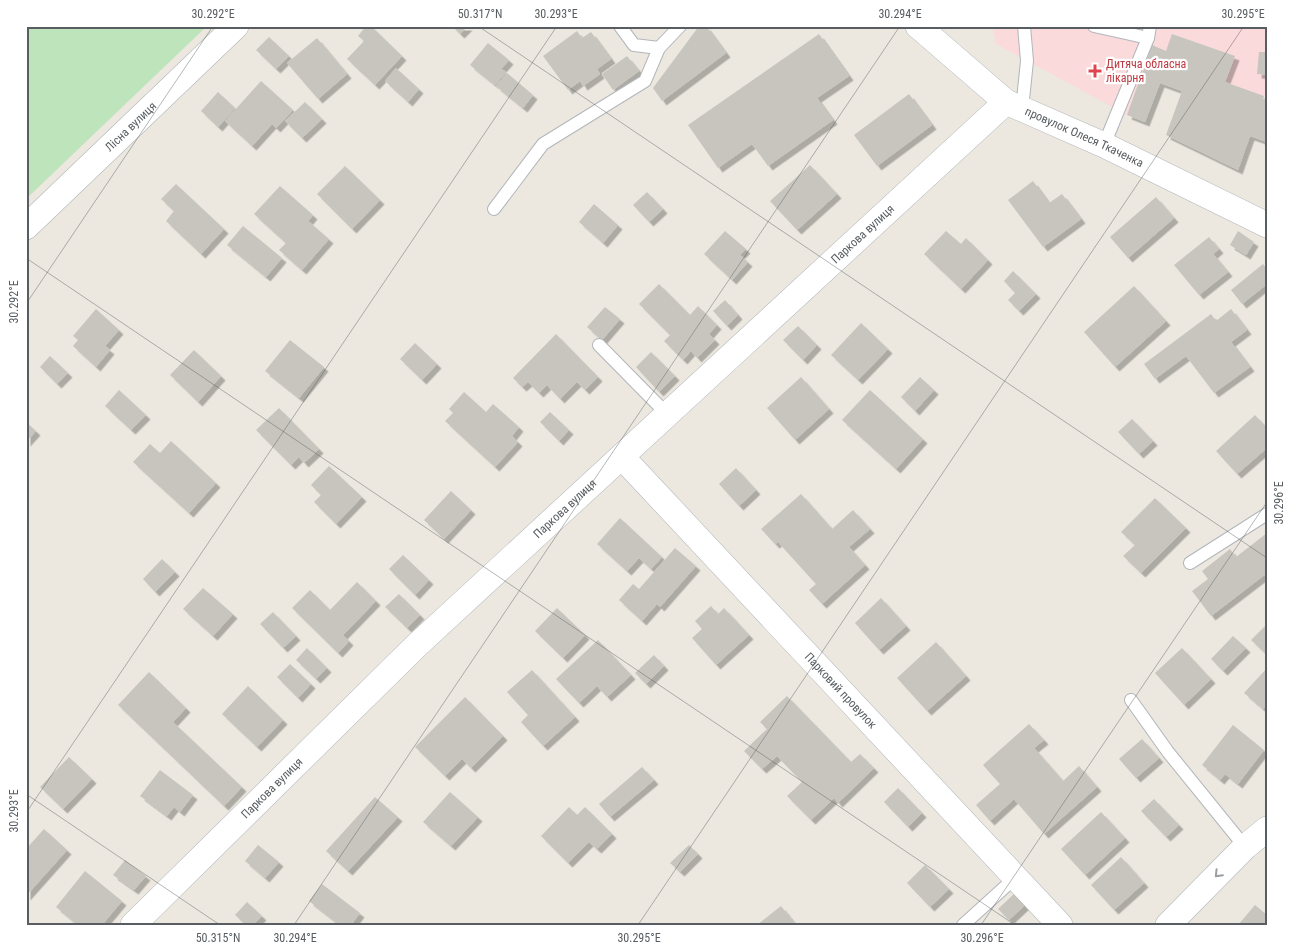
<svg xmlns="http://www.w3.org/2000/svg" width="1293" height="951" viewBox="0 0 1293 951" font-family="'Roboto Condensed',sans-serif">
  <defs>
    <filter id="shadow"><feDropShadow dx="4.5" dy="4.5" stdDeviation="0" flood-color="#0004"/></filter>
  </defs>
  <rect width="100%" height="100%" fill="#ece8df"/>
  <!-- medical -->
  <polygon fill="#fadada" points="992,26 1267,26 1267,97 1225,82 1234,56 1173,34 1166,51 1152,46 1127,115 996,44"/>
  <!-- green -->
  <polygon fill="#bee4bb" points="26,26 207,26 26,199"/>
  <!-- building -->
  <g fill="#c8c5bf" filter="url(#shadow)">
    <polygon points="366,26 371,26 402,56 375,85 347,59 364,41 358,36"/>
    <polygon points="452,26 468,26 460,34"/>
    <polygon points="699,26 706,26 726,53 662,101 653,88"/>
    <polygon points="577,31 582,38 591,32 611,59 597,69 600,74 583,86 580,81 568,90 543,56"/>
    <polygon points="819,34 849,76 817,98 833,120 768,166 752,144 718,168 688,125"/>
    <polygon points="1172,34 1235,56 1225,82 1264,96 1263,99 1267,100 1267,142 1250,136 1238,170 1166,135 1182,91 1160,83 1145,122 1127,115 1152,45 1166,51"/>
    <polygon points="269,37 289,56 276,69 256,50"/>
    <polygon points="317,38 347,74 318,99 287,63"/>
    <polygon points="488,43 509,60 501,69 506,72 495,85 470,65"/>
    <polygon points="1259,52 1267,52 1267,75 1257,74"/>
    <polygon points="627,56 639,71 613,90 602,74"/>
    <polygon points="396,68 419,89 408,102 385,81"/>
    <polygon points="507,73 533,95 523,108 496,86"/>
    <polygon points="261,81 293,110 276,128 272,124 252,146 225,121"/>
    <polygon points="218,92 235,108 218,127 201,111"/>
    <polygon points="909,94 932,125 877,166 854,135"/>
    <polygon points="305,102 322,119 302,138 285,121"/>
    <polygon points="810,165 837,194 797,230 770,201"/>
    <polygon points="345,166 380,200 352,229 317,194"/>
    <polygon points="1033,181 1049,203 1062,194 1081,219 1043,247 1008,200"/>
    <polygon points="176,184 224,229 201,254 166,221 174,211 161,199"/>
    <polygon points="280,186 313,215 308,221 329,239 302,270 279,250 286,243 254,214"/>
    <polygon points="647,192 663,209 649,222 633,205"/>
    <polygon points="1156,197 1174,218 1128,258 1110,237"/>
    <polygon points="594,204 618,225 603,243 579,222"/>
    <polygon points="243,226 282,258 266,277 227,245"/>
    <polygon points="725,231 746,249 740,255 748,262 732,280 704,254"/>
    <polygon points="946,231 961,244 966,238 988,260 961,289 924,254"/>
    <polygon points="1238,231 1254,242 1246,255 1230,245"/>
    <polygon points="1209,237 1219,249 1213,254 1228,272 1199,295 1174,265"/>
    <polygon points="1263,264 1267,269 1267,284 1242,304 1231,290"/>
    <polygon points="1013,271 1036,294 1019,311 1008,300 1015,293 1004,281"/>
    <polygon points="659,284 690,315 698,306 717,325 709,334 715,340 697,358 691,351 683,360 664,341 670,335 639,304"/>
    <polygon points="1134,286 1166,321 1115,367 1084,332"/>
    <polygon points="725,300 738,315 727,326 713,311"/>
    <polygon points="605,307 620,319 602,340 587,327"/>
    <polygon points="96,309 119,330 105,346 110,350 96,367 73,346 78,340 73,336"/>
    <polygon points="1231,309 1247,330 1231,342 1250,367 1214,393 1186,356 1155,379 1144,364 1211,314 1216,321"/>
    <polygon points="861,323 888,349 858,380 831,355"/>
    <polygon points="798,326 817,345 803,360 783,340"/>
    <polygon points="556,334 598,377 585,390 577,382 560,399 547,385 539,393 528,382 522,387 513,378"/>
    <polygon points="290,340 324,367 299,398 265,371"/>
    <polygon points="415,343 437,364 422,380 400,359"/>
    <polygon points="194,350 221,376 198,402 170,375"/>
    <polygon points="651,352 675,376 659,392 636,367"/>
    <polygon points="50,356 68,373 57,384 40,367"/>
    <polygon points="801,377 829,409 795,440 767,408"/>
    <polygon points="920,377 934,390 915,411 901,397"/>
    <polygon points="119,390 146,415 131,430 105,406"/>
    <polygon points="870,390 923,439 896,469 842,420"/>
    <polygon points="464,392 486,412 493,404 519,427 512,436 518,442 495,467 445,421 453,413 449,409"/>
    <polygon points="279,408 319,449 304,463 299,457 291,465 256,430"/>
    <polygon points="550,412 569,430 559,441 540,422"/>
    <polygon points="1255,415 1267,428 1267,448 1237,474 1216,451"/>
    <polygon points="1132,419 1153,441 1139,454 1118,432"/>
    <polygon points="26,422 36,431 26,442"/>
    <polygon points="171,441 216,483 189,513 133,462 150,444 160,453"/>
    <polygon points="329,466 362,497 336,524 314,502 321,495 311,485"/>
    <polygon points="736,468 756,490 739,506 719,484"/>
    <polygon points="451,491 471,510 444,539 424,520"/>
    <polygon points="801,494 832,529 853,510 870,529 849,547 865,565 822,604 809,590 816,584 778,542 775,544 761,529"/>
    <polygon points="1155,498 1186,528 1141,573 1123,556 1135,545 1121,532"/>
    <polygon points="620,518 662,557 651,569 639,558 627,571 597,544"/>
    <polygon points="1267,533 1267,573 1211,616 1192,591 1208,579 1202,571 1230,549 1236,557"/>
    <polygon points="675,548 696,566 660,607 657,604 642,621 619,600 633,584 639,589"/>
    <polygon points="403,555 429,580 415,595 389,569"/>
    <polygon points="162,559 175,572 155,592 143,579"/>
    <polygon points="357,582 376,601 343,635 349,641 338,653 292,608 310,590 330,610"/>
    <polygon points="203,588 233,614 213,636 183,609"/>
    <polygon points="399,594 420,615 407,628 385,607"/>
    <polygon points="881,598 906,626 879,650 855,623"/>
    <polygon points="711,606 718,614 724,608 749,635 716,665 692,638 702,629 695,621"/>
    <polygon points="557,608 585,635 563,658 535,631"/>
    <polygon points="273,612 296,636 283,648 260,624"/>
    <polygon points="1267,624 1267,655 1251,640"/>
    <polygon points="1233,636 1246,648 1223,671 1211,659"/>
    <polygon points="598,640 631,675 607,697 597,686 579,703 556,679"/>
    <polygon points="936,642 966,676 927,711 897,678"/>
    <polygon points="307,648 327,668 316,679 296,660"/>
    <polygon points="1182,648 1211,679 1184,705 1155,673"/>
    <polygon points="654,655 664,666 646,684 635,673"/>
    <polygon points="290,664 311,684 298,698 277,677"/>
    <polygon points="1267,668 1267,705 1263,709 1244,693"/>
    <polygon points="532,670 575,717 543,746 521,722 528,715 507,692"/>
    <polygon points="149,672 186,708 173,722 242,787 224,806 118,705"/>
    <polygon points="248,686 283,720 257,747 222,714"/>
    <polygon points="787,696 851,762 860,754 874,768 838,803 834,798 811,820 787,796 802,782 777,756 762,769 744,751 767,729 760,722"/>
    <polygon points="465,697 503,736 471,768 462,759 445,776 415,747"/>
    <polygon points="1029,724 1044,740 1034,748 1063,781 1079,766 1097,787 1044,834 1014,799 990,821 976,805 1000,784 983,765"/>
    <polygon points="1233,725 1264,750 1238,784 1225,774 1220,780 1202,765"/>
    <polygon points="1142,739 1159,758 1136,778 1119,759"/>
    <polygon points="69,757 92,779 63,809 40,787"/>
    <polygon points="642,767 654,780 610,817 599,804"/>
    <polygon points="160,770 193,795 180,812 174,807 167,816 140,796"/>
    <polygon points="898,788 922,813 908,827 884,802"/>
    <polygon points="450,792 478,817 451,846 423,822"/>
    <polygon points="375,797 398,817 348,871 326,851"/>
    <polygon points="1154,799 1179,825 1166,837 1141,811"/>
    <polygon points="569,807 577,815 585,807 612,834 597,849 589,842 568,863 541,836"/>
    <polygon points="1101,812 1125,838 1085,875 1061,849"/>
    <polygon points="44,829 67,850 26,896 26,849"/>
    <polygon points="258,845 279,862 265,878 245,861"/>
    <polygon points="689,845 698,854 680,872 670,863"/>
    <polygon points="1121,857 1144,883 1114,910 1091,885"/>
    <polygon points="125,860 146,876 134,890 113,875"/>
    <polygon points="925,865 949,889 930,907 907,883"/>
    <polygon points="85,871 122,901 102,925 78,925 56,907"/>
    <polygon points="322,884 360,913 351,925 340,925 309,901"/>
    <polygon points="1015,893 1026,904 1009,920 998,909"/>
    <polygon points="247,902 262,916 253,925 246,925 235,915"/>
    <polygon points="1255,905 1267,915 1267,925 1238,925"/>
    <polygon points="781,906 796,925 757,925"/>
  </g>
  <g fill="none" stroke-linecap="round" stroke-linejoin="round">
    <defs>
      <g id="service">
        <polyline points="620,26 634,45 659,48"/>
        <polyline points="1094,26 1148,38 1150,26"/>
        <polyline points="1022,109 1027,61 1024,26"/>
        <polyline points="1104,145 1148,38"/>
        <polyline points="494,209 543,144 645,81 659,48 680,26"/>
        <polyline points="599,345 668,415"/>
        <polyline points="1190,563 1267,514"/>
        <polyline points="1131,700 1168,752 1245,847"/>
        <polyline points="963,925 1016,877"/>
      </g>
      <g id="minor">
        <path id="s1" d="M918,26L1006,102L1104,145L1267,225"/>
        <path id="s2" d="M26,227L236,26"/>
        <path id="s3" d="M622,457L1060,925"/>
        <path id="s4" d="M133,925L416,646L1006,102"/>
        <polyline points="1168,925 1245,847 1267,829"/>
      </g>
    </defs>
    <!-- service casing -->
    <use href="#service" stroke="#b2b6ba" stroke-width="14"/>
    <!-- minor casing -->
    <use href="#minor" stroke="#b2b6ba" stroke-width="26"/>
    <!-- service -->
    <use href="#service" stroke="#fff" stroke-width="12"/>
    <!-- minor -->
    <use href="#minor" stroke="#fff" stroke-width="25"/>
  </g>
  <!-- one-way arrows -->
  <defs><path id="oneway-chevron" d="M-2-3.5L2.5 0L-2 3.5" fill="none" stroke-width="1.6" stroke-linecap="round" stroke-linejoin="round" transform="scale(1.25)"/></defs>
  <use stroke="#9b9ea0" href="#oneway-chevron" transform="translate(1218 874) rotate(134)"/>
  <!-- ticks -->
  <path fill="none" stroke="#585d61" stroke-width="1" stroke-opacity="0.45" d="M478,26L1267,558M26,258L1015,925M26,304L213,26M26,794L220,925M26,813L557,26M294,925L900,26M638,925L1244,26M981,925L1267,502"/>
  <!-- markers -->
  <path fill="#e0444e" stroke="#fff" stroke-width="2" d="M1092.5 63.5h5v5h5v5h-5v5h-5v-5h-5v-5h5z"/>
  <g text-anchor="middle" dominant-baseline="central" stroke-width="4.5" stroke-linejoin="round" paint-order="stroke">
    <!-- health labels -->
    <g font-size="12" fill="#be3a42" stroke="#fff" text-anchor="start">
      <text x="1106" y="64">Дитяча обласна<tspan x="1106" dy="14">лікарня</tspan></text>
    </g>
    <!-- street labels -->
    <g font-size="12" fill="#585d61" stroke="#fff">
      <text stroke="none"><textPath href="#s2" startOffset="145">Лісна вулиця</textPath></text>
      <text stroke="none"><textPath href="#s1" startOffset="202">провулок Олеся Ткаченка</textPath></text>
      <text stroke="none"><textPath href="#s4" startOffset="1005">Паркова вулиця</textPath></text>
      <text stroke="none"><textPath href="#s4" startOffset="600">Паркова вулиця</textPath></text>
      <text stroke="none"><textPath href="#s3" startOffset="320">Парковий провулок</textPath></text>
      <text stroke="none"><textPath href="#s4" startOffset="195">Паркова вулиця</textPath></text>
    </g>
  </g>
  <!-- border -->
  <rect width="1293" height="951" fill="none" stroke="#ffffff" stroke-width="55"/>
  <rect x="28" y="28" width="1238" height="896" fill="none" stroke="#585d61" stroke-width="2"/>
  <g font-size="12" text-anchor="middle" fill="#585d61">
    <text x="213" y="18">30.292°E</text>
    <text x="480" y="18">50.317°N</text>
    <text x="556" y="18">30.293°E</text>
    <text x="900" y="18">30.294°E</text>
    <text x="1243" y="18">30.295°E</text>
    <text transform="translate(14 302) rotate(-90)" y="4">30.292°E</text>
    <text transform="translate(1279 503) rotate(-90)" y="4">30.296°E</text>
    <text transform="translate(14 811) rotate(-90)" y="4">30.293°E</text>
    <text x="218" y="942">50.315°N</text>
    <text x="295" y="942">30.294°E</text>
    <text x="639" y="942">30.295°E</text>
    <text x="982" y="942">30.296°E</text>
  </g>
</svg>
